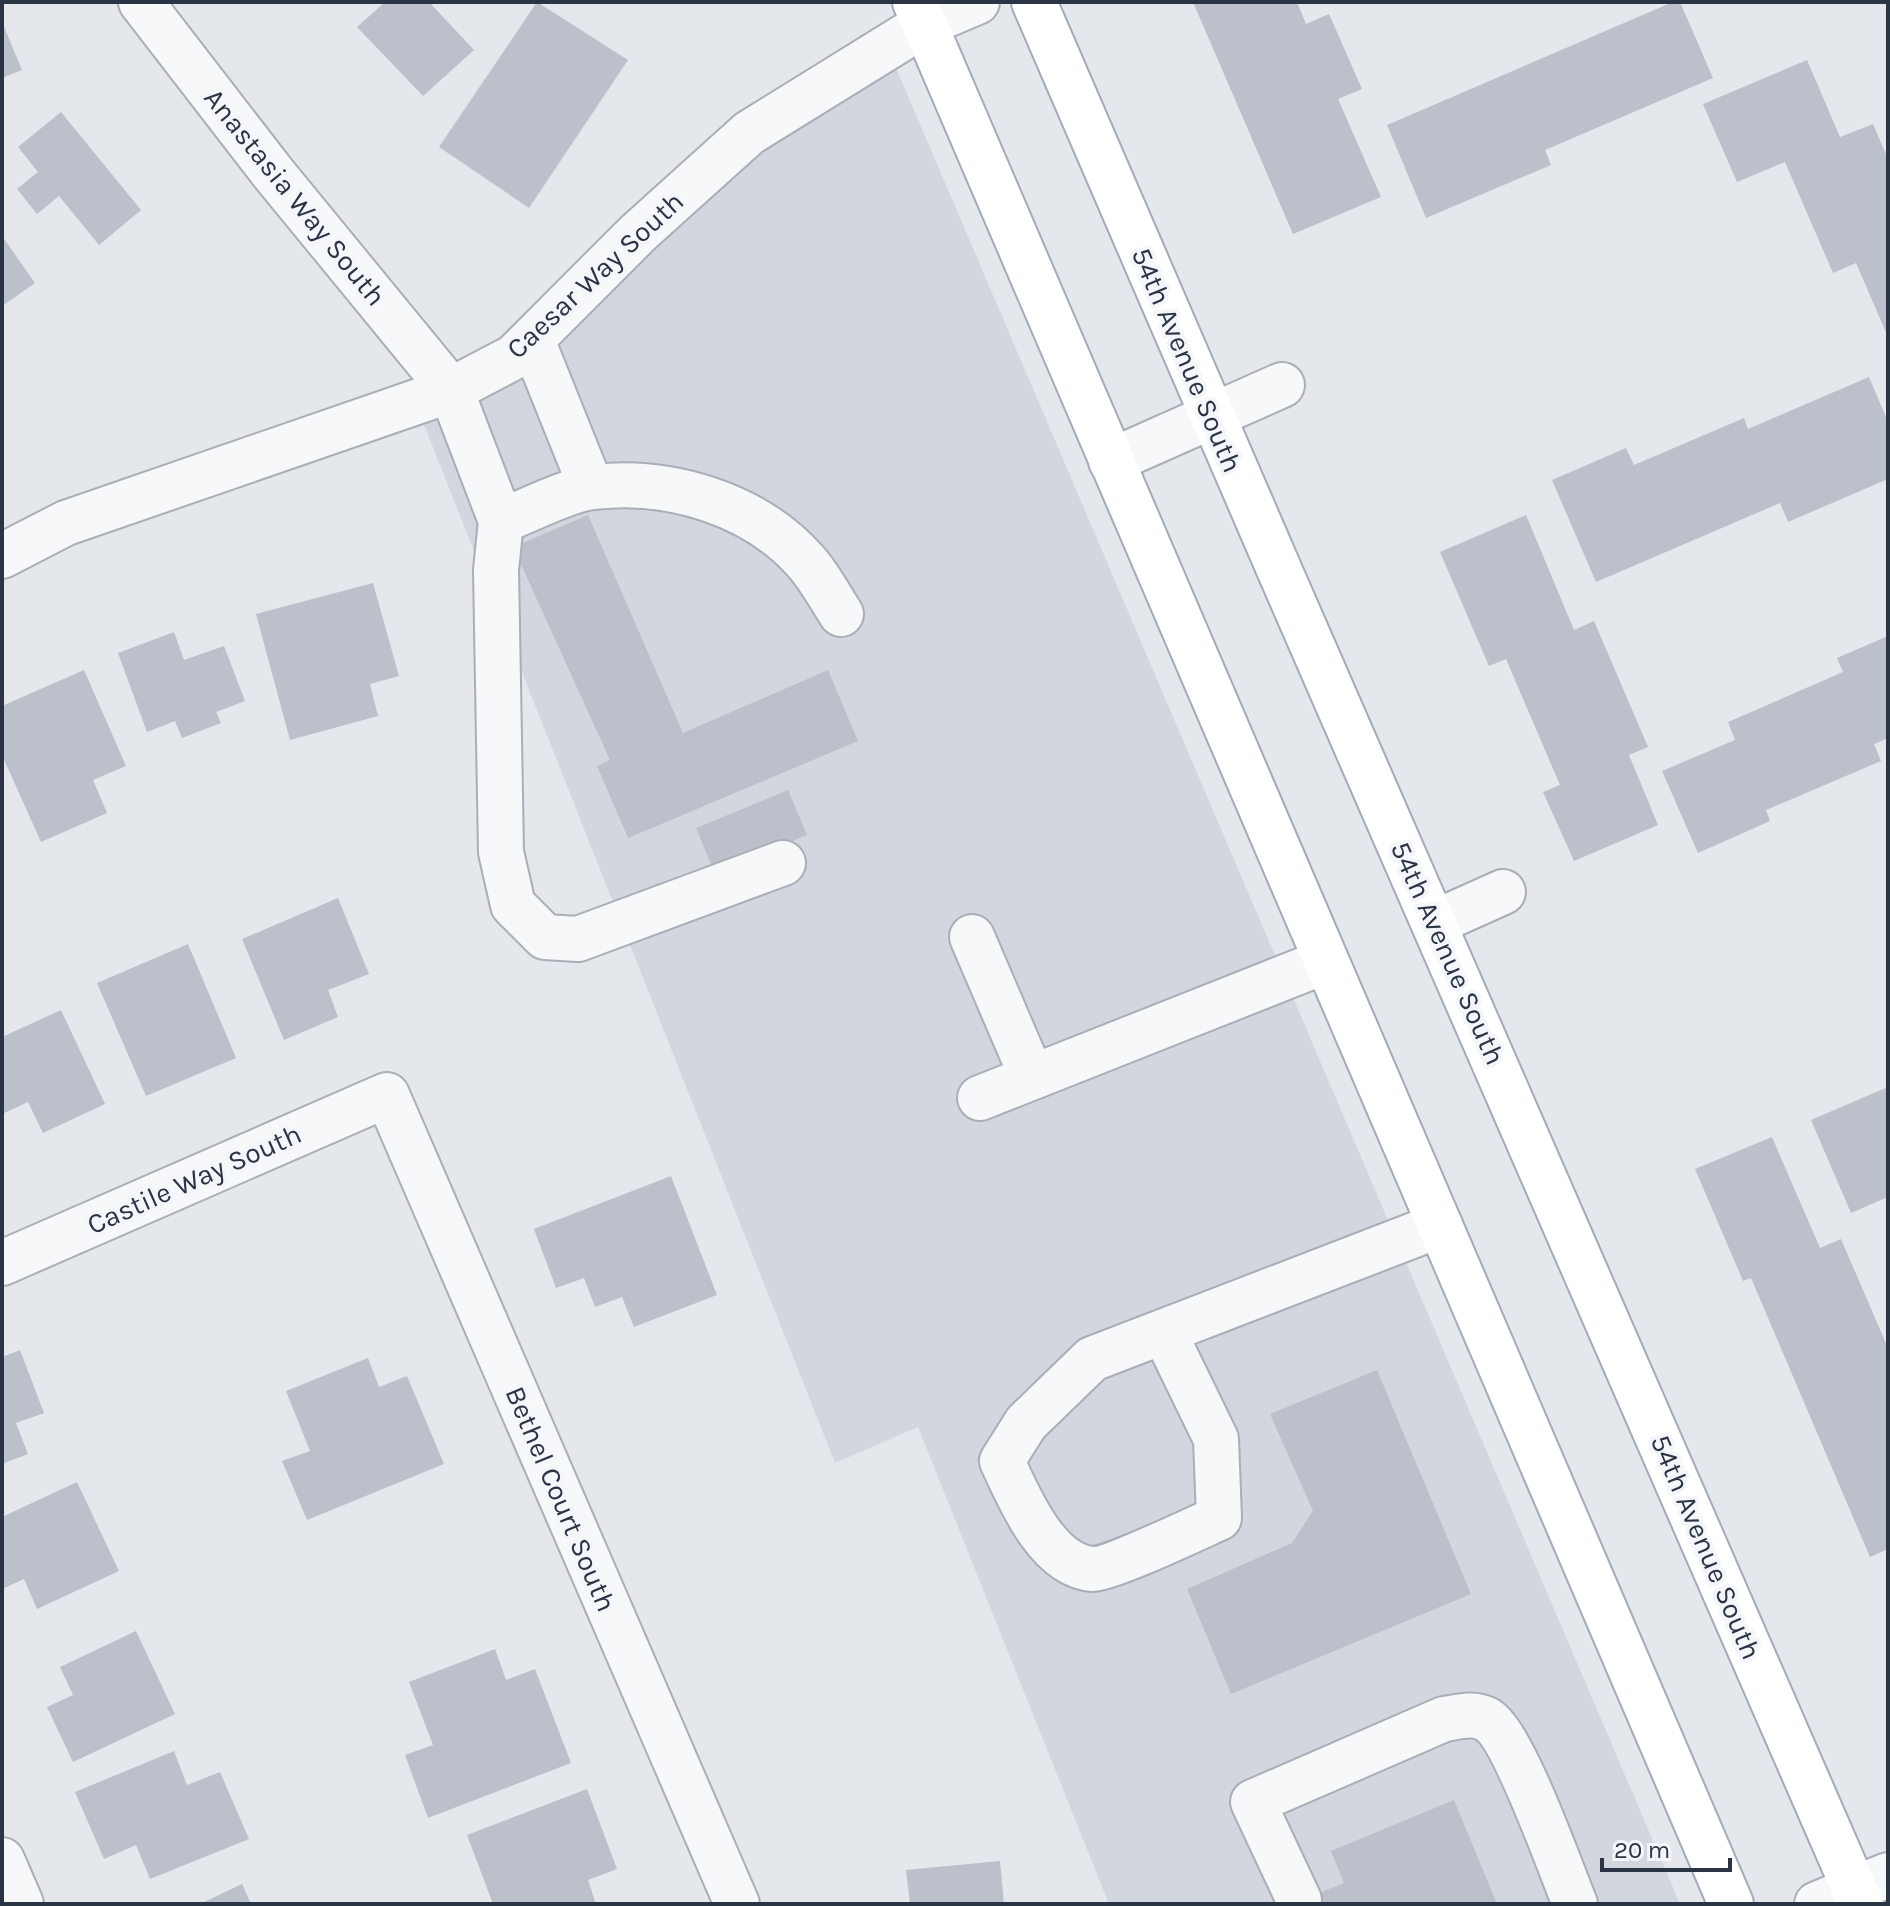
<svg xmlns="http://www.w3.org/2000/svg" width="1890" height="1906" viewBox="0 0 1890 1906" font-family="Karla,sans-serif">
  <rect width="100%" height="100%" fill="#e4e7ec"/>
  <!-- built -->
  <polygon fill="#d2d6de" points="896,68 1680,1904 1109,1904 918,1427 835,1463 423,422 463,408 531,372 655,248 764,150"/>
  <!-- building -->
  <g fill="#bbc0ca">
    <polygon points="385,2 429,2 474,50 423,96 357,27"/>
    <polygon points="537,2 628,60 529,208 439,147"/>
    <polygon points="1193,2 1297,2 1306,24 1329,14 1362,89 1338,99 1381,197 1293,234"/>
    <polygon points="1673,2 1680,2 1713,78 1545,150 1551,165 1426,218 1387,125"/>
    <polygon points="2,22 22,70 2,78"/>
    <polygon points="1807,60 1840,137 1873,124 1888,159 1888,337 1856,263 1833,273 1785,162 1737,182 1703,104"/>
    <polygon points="61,112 141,210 99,245 59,196 37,214 17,189 38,172 18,147"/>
    <polygon points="2,236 35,283 2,306"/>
    <polygon points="1869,377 1888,422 1888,479 1788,522 1780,503 1596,582 1552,480 1626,448 1634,465 1744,418 1748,429"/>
    <polygon points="588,515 683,733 828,670 858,741 628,838 597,766 610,760 513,547"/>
    <polygon points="1526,515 1574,630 1594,621 1648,747 1629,755 1658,825 1574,861 1543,792 1560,785 1506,659 1489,666 1440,552"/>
    <polygon points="373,583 399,676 370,684 378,716 290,740 256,614"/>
    <polygon points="174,632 184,660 224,646 245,701 216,712 221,723 182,738 175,721 147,732 118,653"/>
    <polygon points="1888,636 1888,738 1874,744 1881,761 1766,810 1770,821 1698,853 1662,771 1735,740 1728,722 1843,672 1837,658"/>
    <polygon points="84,670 126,766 93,780 107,813 41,842 2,755 2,706"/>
    <polygon points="788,790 807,835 715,874 696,828"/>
    <polygon points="338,898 369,974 328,990 338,1017 284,1040 242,939"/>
    <polygon points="188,944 236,1058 146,1096 97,983"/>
    <polygon points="61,1010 105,1104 43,1133 28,1102 2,1114 2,1037"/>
    <polygon points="1888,1087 1888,1197 1851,1213 1811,1120"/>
    <polygon points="1772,1137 1820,1248 1841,1239 1888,1348 1888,1549 1870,1557 1751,1278 1743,1281 1695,1169"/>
    <polygon points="671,1176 717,1295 634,1327 622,1297 595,1307 584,1278 556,1288 534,1229"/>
    <polygon points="20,1350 44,1413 16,1423 28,1454 2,1464 2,1357"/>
    <polygon points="368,1358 379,1387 407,1376 444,1464 307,1520 282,1461 310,1451 286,1391"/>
    <polygon points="1377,1370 1471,1594 1231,1694 1187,1589 1292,1543 1313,1511 1270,1414"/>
    <polygon points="77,1482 119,1571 37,1609 24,1579 2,1589 2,1517"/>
    <polygon points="136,1631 175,1714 73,1762 47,1707 73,1695 60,1667"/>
    <polygon points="495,1649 506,1680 535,1669 571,1763 428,1818 405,1755 433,1745 409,1682"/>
    <polygon points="174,1751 187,1785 220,1772 249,1839 150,1879 136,1845 104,1859 75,1792"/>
    <polygon points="587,1789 617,1869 588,1880 596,1904 493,1904 467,1835"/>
    <polygon points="1454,1800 1497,1904 1291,1904 1344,1883 1331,1851"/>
    <polygon points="1000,1861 1004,1904 910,1904 906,1870"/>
    <polygon points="242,1884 251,1904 200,1904"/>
  </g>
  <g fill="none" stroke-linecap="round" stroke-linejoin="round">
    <defs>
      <g id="minor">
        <path d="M141,2L273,173L451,390L501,521C528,511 567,490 594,487C669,478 756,504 807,563C820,578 830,597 841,614"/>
        <polyline points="532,340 591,487"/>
        <polyline points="1111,461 1282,385"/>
        <polyline points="501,521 496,570 501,852 513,905 545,937 578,939 783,863"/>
        <polyline points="2,556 66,523 451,390 514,357 638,233 749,133 925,24 977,2"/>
        <polyline points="1436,922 1503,892"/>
        <polyline points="972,937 1032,1077"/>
        <polyline points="980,1098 1326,961"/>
        <polyline points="2,1263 387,1095 737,1904"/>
        <path d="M1164,1332L1216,1439L1219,1518C1199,1527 1108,1570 1093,1569C1047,1566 1019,1498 1002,1461L1026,1423L1092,1359L1440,1225"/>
        <polyline points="2,1860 21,1904"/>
        <path d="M1299,1900L1253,1802L1444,1719C1458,1717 1472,1712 1486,1719C1513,1733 1561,1870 1575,1904"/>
        <polyline points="1817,1904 1888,1875"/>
      </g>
      <g id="major">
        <polyline points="915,2 1731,1904"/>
        <path d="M1034,2C1305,638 1589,1268 1861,1904"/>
      </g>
    </defs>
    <!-- minor casing -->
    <use href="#minor" stroke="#a9aeb7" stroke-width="48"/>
    <!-- major casing -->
    <use href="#major" stroke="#a3abb8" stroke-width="48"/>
    <!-- minor -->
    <use href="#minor" stroke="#f7f8fa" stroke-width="44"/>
    <!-- major -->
    <use href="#major" stroke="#fff" stroke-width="44"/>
  </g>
  <g text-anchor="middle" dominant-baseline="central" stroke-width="8" stroke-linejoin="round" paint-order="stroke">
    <!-- street labels -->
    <g font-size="28" fill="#2b3445" stroke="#f4f6f9">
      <text transform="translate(295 197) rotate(51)">Anastasia Way South</text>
      <text transform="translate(595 275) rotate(-43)">Caesar Way South</text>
      <text transform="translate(1187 360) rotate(67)">54th Avenue South</text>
      <text transform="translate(1448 953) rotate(66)">54th Avenue South</text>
      <text transform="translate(194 1179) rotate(-24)">Castile Way South</text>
      <text transform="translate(561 1499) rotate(67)">Bethel Court South</text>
      <text transform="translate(1706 1547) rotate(67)">54th Avenue South</text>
    </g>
  </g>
  <!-- border -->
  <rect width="1890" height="1906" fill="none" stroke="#2b3445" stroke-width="8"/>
  <!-- scale -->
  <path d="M1602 1858v12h128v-12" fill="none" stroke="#2b3445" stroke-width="4"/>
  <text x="1614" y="1858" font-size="24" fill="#2b3445" stroke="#f4f6f9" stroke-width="6" paint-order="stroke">20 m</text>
</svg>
